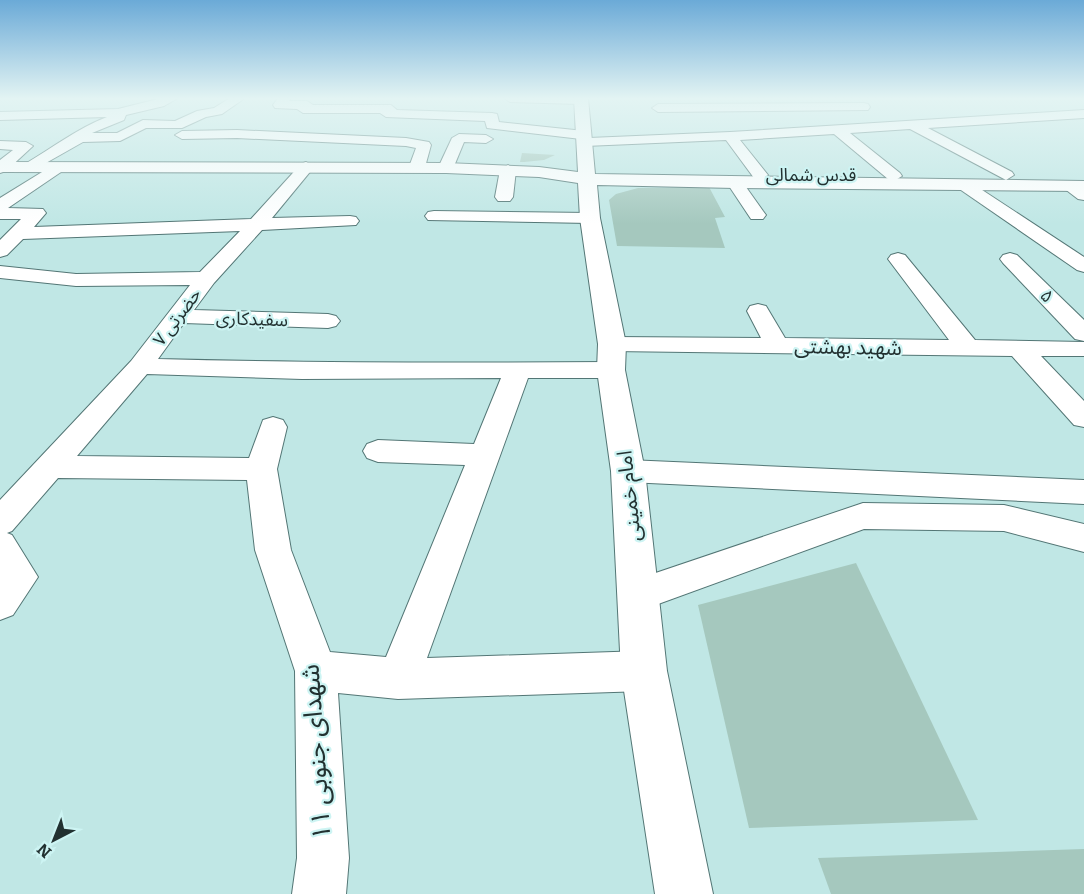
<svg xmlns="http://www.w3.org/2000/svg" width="1084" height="894" viewBox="0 0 1084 894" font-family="Bitter,'Noto Sans Arabic',serif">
  <rect width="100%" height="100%" fill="#c0e7e5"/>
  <!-- building -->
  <g fill="#a5c8be">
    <polygon points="522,153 555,155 544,160 524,162 520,162"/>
    <polygon points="709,187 725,217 715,218 725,248 617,246 609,200 616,194 638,188"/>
    <polygon points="856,563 978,820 749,828 698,605"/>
    <polygon points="1084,849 1084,894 831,894 818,858"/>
  </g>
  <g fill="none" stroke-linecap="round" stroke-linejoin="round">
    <defs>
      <g id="minor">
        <path d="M162,98H178L164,106L126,115L124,120L92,133H117L143,120L175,121L197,111L214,108L230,98H245L222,114L206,117L182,128H146L120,141L83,142L30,172L25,170L22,167L25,164C52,148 78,128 107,117L0,120V112L118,109Z"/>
        <polygon points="278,98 291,98 289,101 307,101 313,105 391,105 397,110 492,113 497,114 499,122 584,131 589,132 591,135 589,138 730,132 1084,110 1084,118 928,128 1012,172 1014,175 1006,180 910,129 850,133 900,173 902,176 894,181 888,179 834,134 740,140 768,175 760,180 754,178 726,140 585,146 578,142 581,139 487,128 485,121 386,117 380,113 303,113 297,109 275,108 273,105"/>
        <polygon points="504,98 586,98 587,100 581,104 510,102"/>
        <polygon points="864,103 868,104 870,107 868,110 658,112 652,108 658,104"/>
        <polygon points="237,130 406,138 429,142 431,145 425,167 417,172 409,167 416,148 406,146 237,138 182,139 175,135 182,131"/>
        <polygon points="459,134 486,135 493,139 486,143 464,142 452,171 440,171 438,168 452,138"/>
        <polygon points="0,141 26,142 33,146 6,171 0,173 0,160 13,150 0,149"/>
        <path d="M306,162L314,167L272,218L350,216L356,217L359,221L356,225L262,230L214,283L194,310L328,314L336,316L340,321L336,326L328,328L184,323L158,359C309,363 460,363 611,362L620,364L624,370L620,376L611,378H528L427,658L644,651L659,657L665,671L659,685L644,691L398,699L338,693L349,858L346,894H292L297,858L295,671L255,550L247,480L58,478L12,531L7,533L12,535L38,577L13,615L0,620V500L131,361L190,285L76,286L0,278V266L76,274L200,272L240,231L23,239L7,255L0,257V240L21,219H0V198L55,164L63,169L61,172L8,208L43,209L46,213L34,227L251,219L301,164ZM147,374L302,379L501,378L474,444L378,440L367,444L363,451L367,458L378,462L465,465L386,657L330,652L291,550L277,469L287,427L283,420L273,417L263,420L249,458L77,456Z"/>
        <polygon points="508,165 516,170 513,197 510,201 498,201 495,197 500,170"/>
        <polygon points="735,178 741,180 763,211 766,215 763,219 751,219 727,183"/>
        <polygon points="964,180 970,182 1084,257 1084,272 1077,270 958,188 956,185 958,182"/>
        <polygon points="1069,181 1084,188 1084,200 1078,199 1061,186"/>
        <polygon points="434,211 590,213 596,214 599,218 596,222 590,223 428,220 425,216 428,212"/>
        <polygon points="898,253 905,255 975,340 1084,342 1084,356 1041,356 1084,401 1084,427 1074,425 1012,356 612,351 603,349 600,344 603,339 612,337 761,338 747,311 750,306 758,304 766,306 785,338 949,340 888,259 891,255"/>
        <polygon points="1010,253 1017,255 1084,320 1084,341 1075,339 1003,263 1000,259 1003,255"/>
        <polygon points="628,460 1084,480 1084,504 628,482 617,479 612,471 617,463"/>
        <polygon points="863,503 1004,505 1084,524 1084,552 1004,531 864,529 639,611 626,607 620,595 626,583"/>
      </g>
      <polygon id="major" points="574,98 588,98 595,174 1084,181 1084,191 735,188 597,185 600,218 626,344 625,370 645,471 667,671 713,894 655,894 621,671 611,471 597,370 598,344 580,218 578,183 539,177 446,173 0,172 0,162 446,163 539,167 578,172"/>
    </defs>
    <!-- minor casing -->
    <use href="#minor" stroke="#537675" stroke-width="2"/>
    <!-- major casing -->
    <use href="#major" stroke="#537675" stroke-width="2"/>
    <!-- minor -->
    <use href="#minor" fill="#fff" fill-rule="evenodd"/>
    <!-- major -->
    <use href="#major" fill="#fff" fill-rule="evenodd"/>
  </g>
  <!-- sky -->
  <linearGradient id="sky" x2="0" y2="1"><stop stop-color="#6baad7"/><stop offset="0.44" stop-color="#e3f4f3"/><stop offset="1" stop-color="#e3f4f3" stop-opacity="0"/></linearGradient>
  <rect width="1084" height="224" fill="url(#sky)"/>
  <g text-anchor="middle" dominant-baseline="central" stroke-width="4.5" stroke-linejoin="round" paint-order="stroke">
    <!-- far-street labels -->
    <g font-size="18" fill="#223131" stroke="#cdf4f3">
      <text x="811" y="175">قدس شمالی</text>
      <text transform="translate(1047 296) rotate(45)">۵</text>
      <text transform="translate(177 317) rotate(-53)">حضرتی ۷</text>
      <text transform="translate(252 319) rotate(2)">سفیدکاری</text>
    </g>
    <!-- street labels -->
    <g font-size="21" fill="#223131" stroke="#cdf4f3">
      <text transform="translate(848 347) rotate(1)">شهید بهشتی</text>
      <text transform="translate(629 496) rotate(-96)">امام خمینی</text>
    </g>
    <!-- near-street labels -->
    <g font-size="26" fill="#223131" stroke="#cdf4f3">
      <text transform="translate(316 752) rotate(-94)">۱۱ شهدای جنوبی</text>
    </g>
  </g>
  <!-- north arrow -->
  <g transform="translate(54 840) rotate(222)" stroke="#cdf4f3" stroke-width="4.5" paint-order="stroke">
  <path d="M0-4.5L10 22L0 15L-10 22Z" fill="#223131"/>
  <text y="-9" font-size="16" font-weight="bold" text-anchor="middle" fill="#223131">N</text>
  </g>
</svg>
